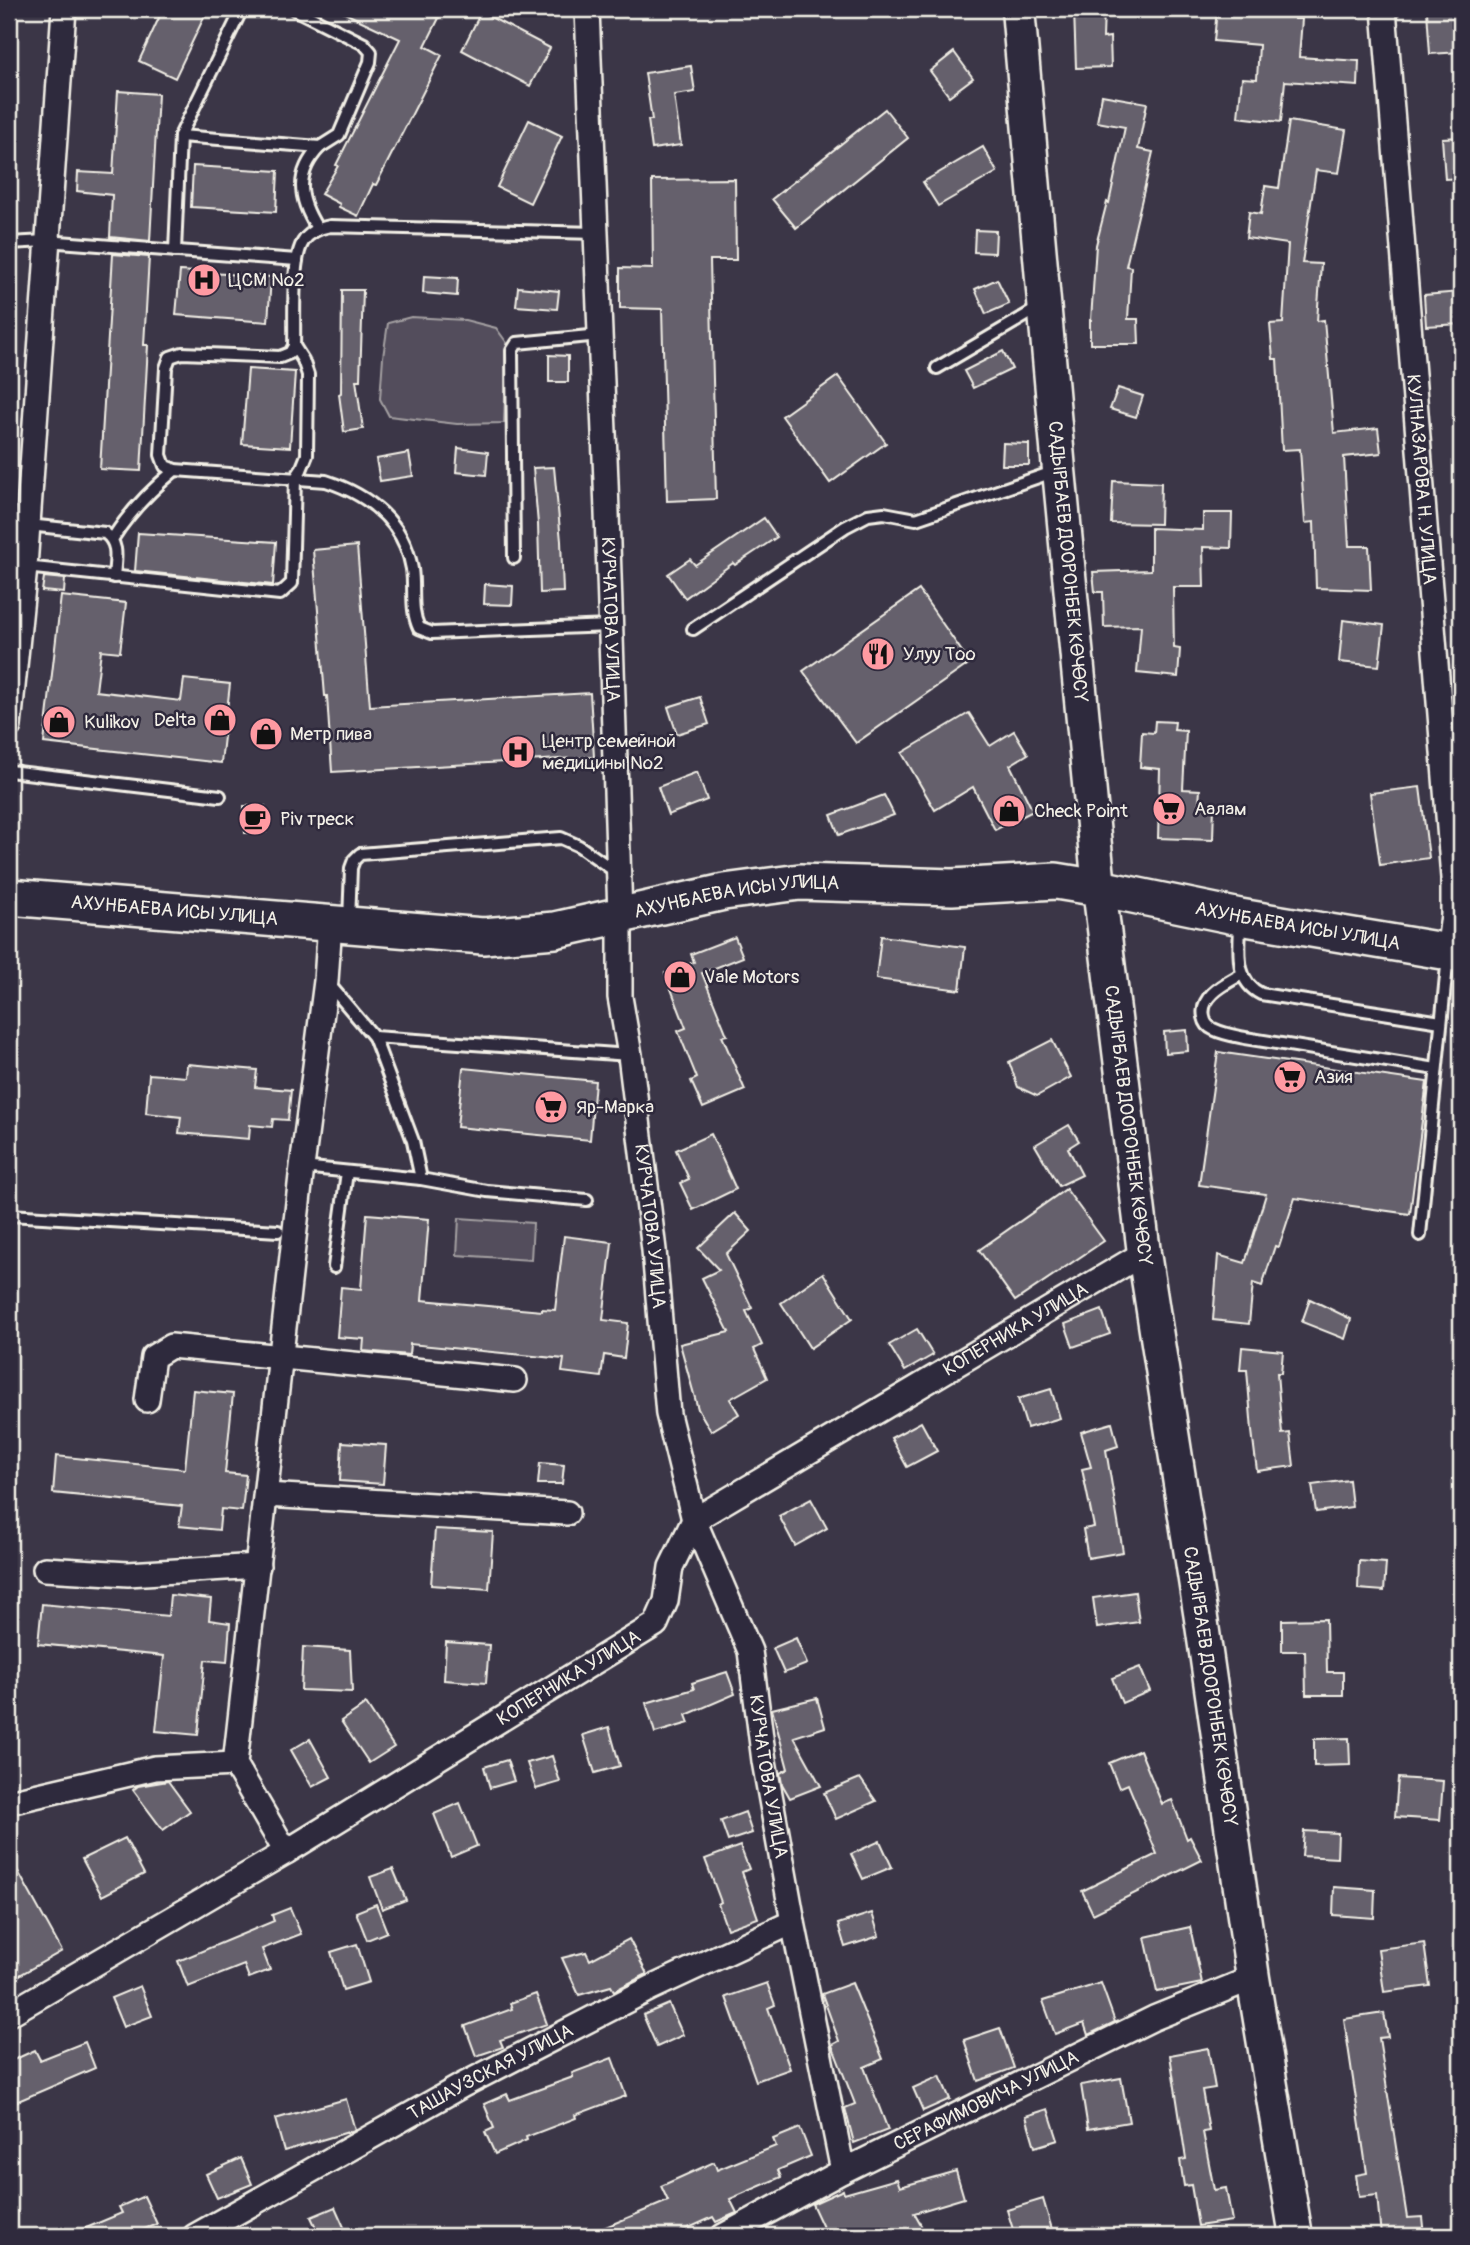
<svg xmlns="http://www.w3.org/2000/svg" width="1470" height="2245" viewBox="0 0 1470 2245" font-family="Pangolin,sans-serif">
  <rect width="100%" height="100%" fill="#3b3647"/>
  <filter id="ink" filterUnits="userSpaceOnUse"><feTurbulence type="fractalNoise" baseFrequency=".0143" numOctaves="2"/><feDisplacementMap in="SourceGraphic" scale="14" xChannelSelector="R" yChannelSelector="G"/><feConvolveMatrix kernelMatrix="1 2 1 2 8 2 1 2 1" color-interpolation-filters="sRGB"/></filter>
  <g filter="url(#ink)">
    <!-- green -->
    <g fill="#534e5c" stroke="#a4a0a2" stroke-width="2">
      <polygon points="411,317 465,320 496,328 507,343 504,423 457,424 389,416 380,399 383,357 388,323"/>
      <polygon points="459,1218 533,1223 531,1260 457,1255"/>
    </g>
    <!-- building -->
    <g fill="#65616c" stroke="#f4f1e8" stroke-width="2">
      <polygon points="163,9 208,9 175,78 139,61"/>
      <polygon points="336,9 416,9 439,18 425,46 442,55 376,185 373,184 358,216 339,207 340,204 321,194 338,166 336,165 400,39"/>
      <polygon points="1074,9 1104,9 1103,38 1110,37 1111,67 1076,68"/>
      <polygon points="1217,9 1294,9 1294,19 1302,19 1299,57 1359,61 1358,86 1285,81 1281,122 1238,117 1242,78 1257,79 1259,45 1214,41"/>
      <polygon points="1461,9 1461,52 1430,54 1427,11"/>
      <polygon points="481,12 550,48 530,86 462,50"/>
      <polygon points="954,52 973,78 949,96 930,71"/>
      <polygon points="691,66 695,92 674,95 681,145 652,149 648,120 652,120 645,73"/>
      <polygon points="118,91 158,94 150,241 110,237 112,195 77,191 78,172 113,174"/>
      <polygon points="1102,95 1147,103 1138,149 1153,152 1126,266 1131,267 1128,319 1138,319 1139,344 1090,344 1090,320 1091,320 1096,245 1107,202 1109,203 1125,127 1097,122"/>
      <polygon points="885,109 908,138 796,228 772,199"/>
      <polygon points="529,120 562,136 530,203 497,187"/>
      <polygon points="1289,121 1346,130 1339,173 1316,170 1302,263 1321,264 1317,321 1324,320 1334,433 1378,428 1381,453 1344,457 1349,546 1369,546 1371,590 1316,588 1314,522 1305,523 1300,449 1282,450 1277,359 1273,359 1270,324 1283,323 1288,244 1246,238 1249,212 1261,214 1265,186 1279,188"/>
      <polygon points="1461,137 1461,178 1445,179 1442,138"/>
      <polygon points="983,147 997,172 938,206 923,182"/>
      <polygon points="193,166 278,171 276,212 191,207"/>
      <polygon points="735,179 736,260 710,260 716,499 667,501 662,309 620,308 620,268 653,269 652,180"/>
      <polygon points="975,230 996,231 995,253 974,252"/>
      <polygon points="113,254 149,257 144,345 148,345 141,471 100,469"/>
      <polygon points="180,271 271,277 268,322 176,315"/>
      <polygon points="424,276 458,278 457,296 423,293"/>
      <polygon points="997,279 1009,304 986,314 975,289"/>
      <polygon points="518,287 559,291 557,309 516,306"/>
      <polygon points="342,290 363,290 360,380 356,380 363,429 344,432 339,394 341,393"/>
      <polygon points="1461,292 1461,324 1426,326 1424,295"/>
      <polygon points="1003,351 1012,369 973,388 964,371"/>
      <polygon points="549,355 568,356 568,382 549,382"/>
      <polygon points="248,369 295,372 290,447 242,444"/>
      <polygon points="838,376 886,443 830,483 782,416"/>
      <polygon points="1118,388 1143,396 1136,417 1110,409"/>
      <polygon points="1003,443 1029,444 1029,465 1002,465"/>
      <polygon points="458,448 488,452 486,475 456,472"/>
      <polygon points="409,453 413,476 380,481 376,459"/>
      <polygon points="554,467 561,541 563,592 540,593 538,524 533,468"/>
      <polygon points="1113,481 1161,483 1160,524 1111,523"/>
      <polygon points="1203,513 1232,513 1231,548 1203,547 1204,587 1173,587 1174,648 1180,649 1178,677 1137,673 1141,626 1104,627 1103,592 1095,592 1093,572 1151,570 1151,528 1203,530"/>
      <polygon points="764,518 777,537 735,565 733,563 685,598 668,574 690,559 695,565"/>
      <polygon points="138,533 276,542 273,585 135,571"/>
      <polygon points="357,546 370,706 590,693 594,757 332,772 327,696 325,696 313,550"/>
      <polygon points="44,577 65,579 64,593 42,591"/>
      <polygon points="485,584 513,586 512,605 484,604"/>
      <polygon points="919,590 970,663 856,743 803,671"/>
      <polygon points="61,596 126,603 120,652 101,650 96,691 181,701 184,679 230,684 221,763 44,743"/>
      <polygon points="1343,620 1384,625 1379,666 1339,662"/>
      <polygon points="700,697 709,724 677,734 668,707"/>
      <polygon points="969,713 990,746 1014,731 1028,754 1010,765 1033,811 995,830 973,787 935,810 902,753"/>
      <polygon points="1155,721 1175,722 1174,730 1186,731 1183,789 1200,790 1199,803 1214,804 1213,840 1158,838 1160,769 1140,767 1142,732 1154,733"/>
      <polygon points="697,772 707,800 668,815 658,787"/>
      <polygon points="1420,787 1429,858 1380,865 1370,793"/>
      <polygon points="884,795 894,815 839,835 831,815"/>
      <polygon points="244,806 265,806 266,832 245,833"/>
      <polygon points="881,936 965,947 960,990 876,979"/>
      <polygon points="735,937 743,957 702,973 727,1035 722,1036 745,1090 703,1108 691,1081 697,1078 678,1031 686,1028 665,973 694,962 691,954"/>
      <polygon points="1187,1030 1188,1051 1165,1053 1164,1032"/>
      <polygon points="1052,1040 1071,1077 1037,1096 1018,1087 1009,1062"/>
      <polygon points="1218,1052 1427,1082 1410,1214 1295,1198 1279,1247 1275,1246 1262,1286 1253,1283 1249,1324 1213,1320 1218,1255 1245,1263 1266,1194 1199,1185"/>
      <polygon points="187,1064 257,1070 255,1087 291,1090 288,1120 273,1119 272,1127 250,1125 249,1139 179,1133 181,1117 146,1113 149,1074 186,1077"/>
      <polygon points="463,1068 595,1081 590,1140 457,1127"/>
      <polygon points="1069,1125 1079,1141 1068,1148 1082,1175 1059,1186 1035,1145"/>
      <polygon points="711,1134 736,1189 693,1210 680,1183 689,1179 676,1150"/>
      <polygon points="1066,1189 1104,1241 1015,1301 979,1250"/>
      <polygon points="735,1213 751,1231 726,1254 752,1308 746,1311 762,1345 754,1349 767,1378 730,1399 739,1414 711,1431 698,1409 680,1344 729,1332 702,1278 719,1270 698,1248"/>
      <polygon points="367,1214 429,1219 422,1300 542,1311 542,1309 555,1310 564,1236 612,1242 603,1320 628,1323 624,1358 604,1355 601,1377 562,1372 564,1359 410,1344 409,1355 363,1351 364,1339 337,1337 341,1287 361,1289"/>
      <polygon points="823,1273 852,1319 810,1348 781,1303"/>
      <polygon points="1310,1299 1351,1319 1345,1339 1302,1322"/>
      <polygon points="1102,1310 1110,1334 1073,1347 1065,1324"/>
      <polygon points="917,1329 933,1355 905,1371 889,1345"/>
      <polygon points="1242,1347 1283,1351 1281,1373 1277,1373 1282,1434 1290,1433 1294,1466 1257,1471 1252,1431 1247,1370 1240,1370"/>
      <polygon points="1051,1389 1060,1418 1027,1428 1018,1399"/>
      <polygon points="193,1390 233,1394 225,1473 246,1475 242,1511 221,1509 219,1530 179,1526 182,1506 53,1493 56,1456 185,1469"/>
      <polygon points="921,1422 937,1451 907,1467 891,1438"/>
      <polygon points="1112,1423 1118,1446 1106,1450 1123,1552 1088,1558 1083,1529 1094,1527 1082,1469 1091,1467 1081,1432"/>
      <polygon points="342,1442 386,1445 383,1484 340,1481"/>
      <polygon points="540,1463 564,1465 562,1484 538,1484"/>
      <polygon points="1349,1480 1352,1507 1316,1512 1312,1485"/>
      <polygon points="811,1499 827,1528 795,1546 779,1516"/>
      <polygon points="435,1529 493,1532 489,1589 431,1585"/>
      <polygon points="1359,1561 1386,1563 1384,1591 1358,1589"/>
      <polygon points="1135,1592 1139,1622 1097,1628 1093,1598"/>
      <polygon points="170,1595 211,1599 209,1620 230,1623 227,1662 205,1660 198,1735 156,1731 164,1656 38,1644 42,1604 168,1616"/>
      <polygon points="1326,1619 1327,1672 1343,1672 1343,1695 1306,1695 1305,1651 1282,1651 1282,1620"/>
      <polygon points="796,1638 807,1664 784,1673 773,1648"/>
      <polygon points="446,1642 489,1645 486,1683 444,1680"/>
      <polygon points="303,1647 350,1650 352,1692 301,1690"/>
      <polygon points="1140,1667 1150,1691 1122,1703 1112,1678"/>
      <polygon points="727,1672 735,1694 686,1715 689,1723 655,1733 646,1703 694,1689 692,1683"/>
      <polygon points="817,1698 825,1727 794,1737 821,1786 790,1798 782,1784 780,1773 788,1769 772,1709"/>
      <polygon points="366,1704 394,1747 369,1763 341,1721"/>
      <polygon points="609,1727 620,1766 595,1773 583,1735"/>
      <polygon points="1349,1738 1350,1765 1314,1766 1314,1739"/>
      <polygon points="310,1739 331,1777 312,1787 291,1750"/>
      <polygon points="1140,1750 1162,1804 1172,1800 1187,1839 1190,1837 1202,1860 1093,1914 1082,1891 1157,1854 1128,1784 1119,1788 1109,1763"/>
      <polygon points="552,1756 560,1782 536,1789 527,1763"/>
      <polygon points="507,1760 514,1781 490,1788 484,1767"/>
      <polygon points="860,1778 876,1801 836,1819 824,1793"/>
      <polygon points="1398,1778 1443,1781 1440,1820 1395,1817"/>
      <polygon points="168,1781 190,1811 163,1830 133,1790 138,1786"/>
      <polygon points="460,1803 477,1846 451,1857 434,1814"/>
      <polygon points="745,1812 752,1833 728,1841 721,1821"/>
      <polygon points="1304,1831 1338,1833 1337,1858 1302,1856"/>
      <polygon points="125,1838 144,1874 102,1896 82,1859"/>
      <polygon points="880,1841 892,1867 863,1879 851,1854"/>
      <polygon points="740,1846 749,1869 742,1872 758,1918 727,1929 718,1904 721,1902 705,1859"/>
      <polygon points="9,1855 62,1951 9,1981"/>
      <polygon points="393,1869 406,1900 382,1909 370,1877"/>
      <polygon points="1334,1887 1375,1890 1374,1918 1333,1915"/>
      <polygon points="376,1904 387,1932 367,1940 356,1912"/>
      <polygon points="290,1908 301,1934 262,1949 270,1970 249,1978 244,1965 188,1987 178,1961 274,1921 272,1915"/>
      <polygon points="872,1913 879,1936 845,1947 838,1924"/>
      <polygon points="1190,1927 1202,1983 1157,1992 1145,1937"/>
      <polygon points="629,1939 647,1974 614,1991 611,1986 579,1995 562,1958 586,1952 590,1960"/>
      <polygon points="1424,1943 1430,1986 1384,1992 1378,1949"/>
      <polygon points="357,1944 369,1982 343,1990 331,1952"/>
      <polygon points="767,1983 775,2005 768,2008 790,2069 756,2081 726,1997"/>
      <polygon points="852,1983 883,2059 864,2067 888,2130 854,2143 845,2108 855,2104 832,2045 839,2041 822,1994"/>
      <polygon points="1101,1983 1115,2022 1088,2035 1084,2023 1055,2034 1043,2001"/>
      <polygon points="140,1986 152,2016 123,2027 111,1998"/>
      <polygon points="536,1994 547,2024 500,2040 503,2047 476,2056 465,2026 512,2009 510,2003"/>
      <polygon points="669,2004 683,2035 657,2047 643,2015"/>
      <polygon points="1384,2013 1388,2037 1379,2038 1407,2218 1422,2217 1424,2236 1381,2236 1377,2195 1359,2197 1356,2175 1367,2173 1344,2019"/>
      <polygon points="1000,2028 1014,2068 978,2081 964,2040"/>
      <polygon points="85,2042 95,2068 9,2105 9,2062 35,2050 40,2060"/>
      <polygon points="1208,2048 1215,2088 1202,2090 1209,2131 1203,2132 1214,2190 1226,2188 1232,2221 1198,2226 1191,2185 1184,2186 1180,2160 1186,2159 1170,2055"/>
      <polygon points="612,2058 626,2096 575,2115 576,2118 526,2137 527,2140 495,2154 485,2132 494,2128 484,2104 507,2094 510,2100 573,2077 572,2073"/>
      <polygon points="940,2076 950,2099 923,2111 913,2088"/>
      <polygon points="1121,2078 1129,2122 1088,2129 1081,2085"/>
      <polygon points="346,2099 355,2130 284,2151 275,2119"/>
      <polygon points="1048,2109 1058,2140 1035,2147 1026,2116"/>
      <polygon points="800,2128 811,2156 778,2170 781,2177 730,2199 737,2213 734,2214 716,2222 713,2217 671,2236 584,2236 668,2201 661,2186 714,2162 717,2170 776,2146 773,2139"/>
      <polygon points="241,2158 252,2184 217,2198 206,2174"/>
      <polygon points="956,2171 964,2198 914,2213 927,2236 827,2236 812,2204 843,2190 844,2194 897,2179 900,2187"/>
      <polygon points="144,2196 157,2224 128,2236 67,2236 122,2213 119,2207"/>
      <polygon points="1043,2199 1054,2236 1015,2236 1007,2210"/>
      <polygon points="335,2207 348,2236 320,2236 311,2217"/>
    </g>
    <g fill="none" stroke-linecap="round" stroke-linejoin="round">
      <defs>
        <g id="lane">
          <polyline points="180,136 320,147 339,135 370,62 371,52 364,44 294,9"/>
          <path d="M317,228C298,198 295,173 320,147"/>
          <path d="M596,233L330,226C319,228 309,232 303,242C291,260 295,323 294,346L290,353L280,357L182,353L170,357L166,368L161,455L165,466L175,470L326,481C369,495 404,522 412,569C415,590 410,609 419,628L432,633L610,626"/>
          <polyline points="9,243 46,241 297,260"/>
          <polyline points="175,251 180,136 242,9"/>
          <polyline points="937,368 1042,306"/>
          <path d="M28,525L105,533C120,544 115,560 114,577"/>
          <path d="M113,538C130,511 151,490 175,470"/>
          <polyline points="514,558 512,351 517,343 600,335"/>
          <polyline points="9,568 25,567 280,594 292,583 295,479 301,470 307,455 308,375 303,360 294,346"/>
          <polyline points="693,629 845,527 868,515 884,513 916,519 1056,471"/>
          <polyline points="9,771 220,796"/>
          <polyline points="349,921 351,868 354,860 360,854 561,838 579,846 616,872"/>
          <path d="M1240,922C1240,948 1233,980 1261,994L1441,1022"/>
          <path d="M1242,974C1227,983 1199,995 1204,1017C1205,1022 1208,1027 1213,1029C1223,1034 1235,1036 1245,1038L1436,1069"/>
          <polyline points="328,983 374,1037"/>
          <polyline points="302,1167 421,1179"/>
          <polyline points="587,1200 487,1191 421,1179 413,1141 374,1037 630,1055"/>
          <polyline points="9,1215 278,1231"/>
          <polyline points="1420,1235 1448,956"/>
          <polyline points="334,1267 347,1172"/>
        </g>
        <g id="street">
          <path id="s1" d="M587,9L606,482L620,915V997L630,1055L654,1250L668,1414L694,1520L750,1651L764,1761L793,1922L843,2171"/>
          <path id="s2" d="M1384,9L1453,878V915L1448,953"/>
          <polyline points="9,726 25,567 64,9"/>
          <polyline points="147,1400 153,1357 171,1346 515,1380"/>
          <polyline points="266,1495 567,1513"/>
          <polyline points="45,1569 128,1574 258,1566"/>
          <polyline points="9,1802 155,1768 235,1764"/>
          <polyline points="286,1852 235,1764 302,1167 326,981 330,922"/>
          <path id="s3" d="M9,2014L286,1852L656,1624L666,1601L671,1567L694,1520L1144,1253"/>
          <path id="s4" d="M195,2236L463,2085L651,1988L793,1922"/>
          <path id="s5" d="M723,2236L843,2171L1154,2018L1253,1978"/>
        </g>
        <g id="secondary">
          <path id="s6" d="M1018,9L1059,470L1099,888L1144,1253L1202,1625L1253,1978L1296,2236"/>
        </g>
        <g id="primary">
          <path id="s7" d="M9,897L483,936L555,930L724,892L800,882L952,887L1056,881L1099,888L1240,917L1461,954"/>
        </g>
      </defs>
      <!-- lane casing -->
      <use href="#lane" stroke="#f4f1e8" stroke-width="16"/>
      <!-- street casing -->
      <use href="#street" stroke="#f4f1e8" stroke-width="28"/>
      <!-- secondary casing -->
      <use href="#secondary" stroke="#f4f1e8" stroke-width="37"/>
      <!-- primary casing -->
      <use href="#primary" stroke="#f4f1e8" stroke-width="40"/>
      <!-- lane -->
      <use href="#lane" stroke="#2f2a3d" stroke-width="10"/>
      <!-- street -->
      <use href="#street" stroke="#2f2a3d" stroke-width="23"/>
      <!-- secondary -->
      <use href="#secondary" stroke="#2f2a3d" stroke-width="32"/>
      <!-- primary -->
      <use href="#primary" stroke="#2f2a3d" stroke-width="35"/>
    </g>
  </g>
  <!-- icons -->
  <defs>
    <symbol id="hospital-disc" viewBox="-11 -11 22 22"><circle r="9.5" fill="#ff9aa2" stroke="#2f2a3d"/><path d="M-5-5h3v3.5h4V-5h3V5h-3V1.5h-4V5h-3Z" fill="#111"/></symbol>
    <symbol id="restaurant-disc" viewBox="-11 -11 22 22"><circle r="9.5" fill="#ff9aa2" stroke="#2f2a3d"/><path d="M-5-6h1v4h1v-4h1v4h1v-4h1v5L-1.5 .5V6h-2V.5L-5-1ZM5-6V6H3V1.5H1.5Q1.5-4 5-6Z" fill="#111"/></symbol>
    <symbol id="shop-disc" viewBox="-11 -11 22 22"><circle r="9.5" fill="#ff9aa2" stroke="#2f2a3d"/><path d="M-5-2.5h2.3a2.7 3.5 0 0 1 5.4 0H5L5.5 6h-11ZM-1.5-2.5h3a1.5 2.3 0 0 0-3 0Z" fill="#111"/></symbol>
    <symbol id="supermarket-disc" viewBox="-11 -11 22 22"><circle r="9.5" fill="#ff9aa2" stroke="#2f2a3d"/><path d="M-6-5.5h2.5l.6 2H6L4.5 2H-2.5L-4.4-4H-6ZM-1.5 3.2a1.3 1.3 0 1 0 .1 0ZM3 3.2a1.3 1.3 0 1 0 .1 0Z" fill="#111"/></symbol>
    <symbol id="cafe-disc" viewBox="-11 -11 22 22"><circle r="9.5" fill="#ff9aa2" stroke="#2f2a3d"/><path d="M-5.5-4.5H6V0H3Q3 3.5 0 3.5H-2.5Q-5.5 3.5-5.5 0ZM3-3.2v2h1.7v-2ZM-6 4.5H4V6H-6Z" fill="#111"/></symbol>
  </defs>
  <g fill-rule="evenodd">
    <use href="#hospital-disc" x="185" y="261" width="38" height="38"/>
    <use href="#restaurant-disc" x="859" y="635" width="38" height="38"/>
    <use href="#shop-disc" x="201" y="701" width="38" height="38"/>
    <use href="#shop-disc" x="40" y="703" width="38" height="38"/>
    <use href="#shop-disc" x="247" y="715" width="38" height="38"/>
    <use href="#hospital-disc" x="499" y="733" width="38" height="38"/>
    <use href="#supermarket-disc" x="1150" y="790" width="38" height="38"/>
    <use href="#shop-disc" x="990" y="792" width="38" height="38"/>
    <use href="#cafe-disc" x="236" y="800" width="38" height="38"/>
    <use href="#shop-disc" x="661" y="958" width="38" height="38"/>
    <use href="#supermarket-disc" x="1271" y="1058" width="38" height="38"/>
    <use href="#supermarket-disc" x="532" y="1088" width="38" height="38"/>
  </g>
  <g text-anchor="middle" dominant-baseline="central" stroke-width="5" stroke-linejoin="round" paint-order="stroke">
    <!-- poi labels -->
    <g font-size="19" fill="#f4f1e8" stroke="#2f2a3d" text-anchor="start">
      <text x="228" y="280">ЦСМ №2</text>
      <text x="903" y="654">Улуу Тоо</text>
      <text x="196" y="720" text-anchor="end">Delta</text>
      <text x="84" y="722">Kulikov</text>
      <text x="290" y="734">Метр пива</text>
      <text x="542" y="741">Центр семейной<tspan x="542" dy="22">медицины №2</tspan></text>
      <text x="1194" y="809">Аалам</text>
      <text x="1034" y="811">Check Point</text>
      <text x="280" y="819">Piv треск</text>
      <text x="704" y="977">Vale Motors</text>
      <text x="1314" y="1077">Азия</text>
      <text x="576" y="1107">Яр-Марка</text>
    </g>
    <!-- street labels -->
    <g font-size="19" fill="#f4f1e8" stroke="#2f2a3d">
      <text stroke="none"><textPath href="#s2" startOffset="472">КУЛНАЗАРОВА Н. УЛИЦА</textPath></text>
      <text stroke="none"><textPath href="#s6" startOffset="555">САДЫРБАЕВ ДООРОНБЕК КӨЧӨСҮ</textPath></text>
      <text stroke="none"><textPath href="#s1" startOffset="611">КУРЧАТОВА УЛИЦА</textPath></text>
      <text stroke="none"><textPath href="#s7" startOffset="733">АХУНБАЕВА ИСЫ УЛИЦА</textPath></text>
      <text stroke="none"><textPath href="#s7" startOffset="166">АХУНБАЕВА ИСЫ УЛИЦА</textPath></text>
      <text stroke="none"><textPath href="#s7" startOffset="1300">АХУНБАЕВА ИСЫ УЛИЦА</textPath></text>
      <text stroke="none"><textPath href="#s6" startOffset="1122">САДЫРБАЕВ ДООРОНБЕК КӨЧӨСҮ</textPath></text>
      <text stroke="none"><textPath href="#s1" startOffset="1220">КУРЧАТОВА УЛИЦА</textPath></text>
      <text stroke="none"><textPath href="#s3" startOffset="1241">КОПЕРНИКА УЛИЦА</textPath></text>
      <text stroke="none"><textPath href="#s3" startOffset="653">КОПЕРНИКА УЛИЦА</textPath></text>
      <text stroke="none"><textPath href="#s6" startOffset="1689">САДЫРБАЕВ ДООРОНБЕК КӨЧӨСҮ</textPath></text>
      <text stroke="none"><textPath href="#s1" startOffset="1787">КУРЧАТОВА УЛИЦА</textPath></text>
      <text stroke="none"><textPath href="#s4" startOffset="338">ТАШАУЗСКАЯ УЛИЦА</textPath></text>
      <text stroke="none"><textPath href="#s5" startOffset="296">СЕРАФИМОВИЧА УЛИЦА</textPath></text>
    </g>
  </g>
  <!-- margin -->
  <rect width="1470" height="2245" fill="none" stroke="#2f2a3d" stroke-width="35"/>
  <rect x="18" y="18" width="1435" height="2210" fill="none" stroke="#f4f1e8" stroke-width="2.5" filter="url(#ink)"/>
</svg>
